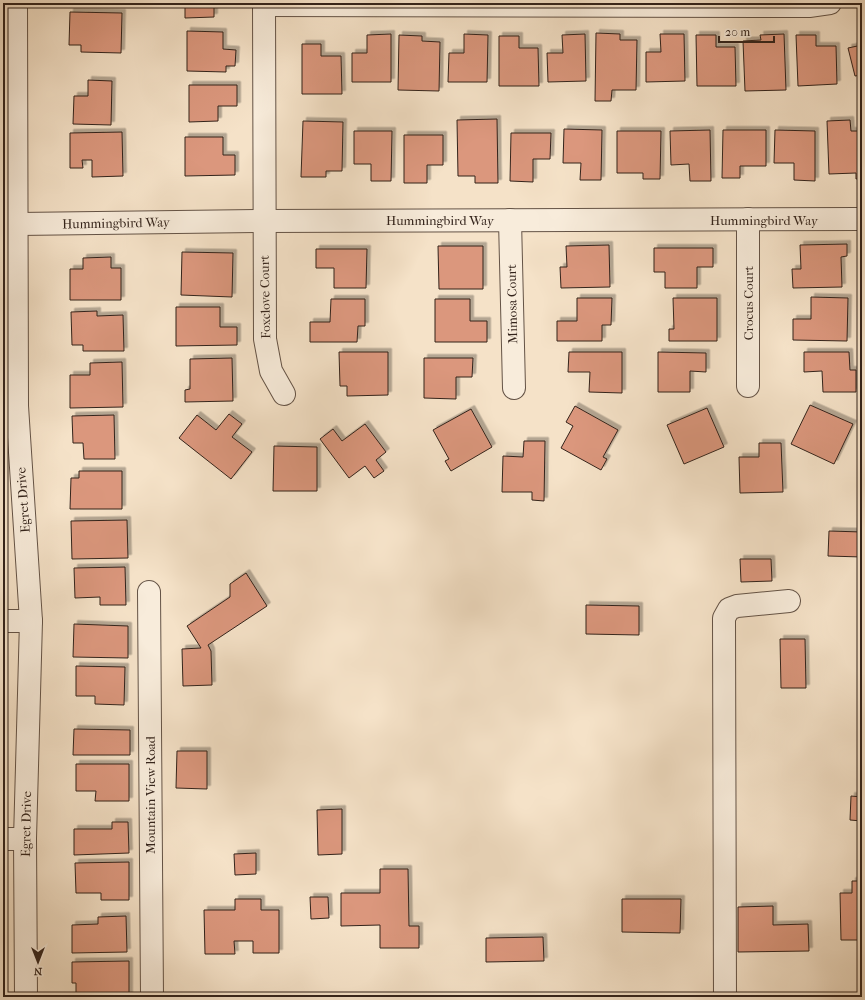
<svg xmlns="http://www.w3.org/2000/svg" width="865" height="1000" viewBox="0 0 865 1000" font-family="'IM FELL French Canon',serif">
  <defs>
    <filter id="shadow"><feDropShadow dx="3.5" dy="-3.5" stdDeviation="0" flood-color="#0004"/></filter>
  </defs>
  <rect width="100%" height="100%" fill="#f5e2c8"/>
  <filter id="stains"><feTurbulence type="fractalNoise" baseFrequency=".005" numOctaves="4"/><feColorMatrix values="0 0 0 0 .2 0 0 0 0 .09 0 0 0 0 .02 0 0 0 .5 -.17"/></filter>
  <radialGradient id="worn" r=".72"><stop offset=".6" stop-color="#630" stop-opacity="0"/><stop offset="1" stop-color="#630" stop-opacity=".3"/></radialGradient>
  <!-- building -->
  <g fill="#db977d" stroke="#33231b" filter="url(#shadow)">
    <polygon points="185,3 214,3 214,17 185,18"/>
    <polygon points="70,12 122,13 121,53 81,52 81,45 69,45"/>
    <polygon points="862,25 862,44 858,26"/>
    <polygon points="187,31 223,32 223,49 236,50 235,66 226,66 226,72 187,71"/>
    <polygon points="596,33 620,34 620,40 637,40 636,90 612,90 611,101 595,101"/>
    <polygon points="391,34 391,82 352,82 352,53 367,53 367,35"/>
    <polygon points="464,34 488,35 487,82 448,82 449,53 464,53"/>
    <polygon points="585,34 586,81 548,82 547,53 563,53 562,35"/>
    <polygon points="660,34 684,34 685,81 646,82 646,52 661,52"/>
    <polygon points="784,34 786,90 745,91 743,41 761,40 760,35"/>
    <polygon points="399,35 422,36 422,41 440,42 439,91 398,90"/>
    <polygon points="696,35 716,35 716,47 735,47 736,86 697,86"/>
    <polygon points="796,35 816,35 816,46 836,46 837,84 798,86"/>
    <polygon points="499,36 519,36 519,48 538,48 539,86 499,86"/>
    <polygon points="302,44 321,44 321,56 341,56 342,94 302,94"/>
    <polygon points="862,45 862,75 855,76 848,48"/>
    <polygon points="88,80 112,81 111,125 73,124 74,96 88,96"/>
    <polygon points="189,85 237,85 237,106 218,106 218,121 189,122"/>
    <polygon points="497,119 498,183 475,183 475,176 458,176 457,120"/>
    <polygon points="850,120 851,131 862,131 862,178 856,179 856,173 829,174 827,121"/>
    <polygon points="303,121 343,122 342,171 326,171 326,177 301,177"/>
    <polygon points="564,129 602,130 601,180 580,180 581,163 563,163"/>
    <polygon points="710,130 711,181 690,181 689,164 671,165 670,131"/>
    <polygon points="723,130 766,130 766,166 740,166 740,178 722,178"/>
    <polygon points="775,130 815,131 815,181 794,180 794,163 774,163"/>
    <polygon points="354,131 392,131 391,181 371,181 371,164 354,164"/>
    <polygon points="617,131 661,131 660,179 643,179 643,173 617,173"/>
    <polygon points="122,132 123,176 92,177 92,160 82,160 83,168 70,168 70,133"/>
    <polygon points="511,133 551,133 550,159 533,159 533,182 510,181"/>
    <polygon points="404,135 443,135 443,165 427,165 427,183 404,183"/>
    <polygon points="185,137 223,137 223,155 235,155 235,175 185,176"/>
    <polygon points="847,244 847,256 841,257 842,287 793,288 792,269 801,269 800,245"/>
    <polygon points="609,245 610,287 561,288 560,267 567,267 566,246"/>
    <polygon points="438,246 483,246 483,289 439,289"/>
    <polygon points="654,248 713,248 713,267 697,267 697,288 665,288 665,272 654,272"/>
    <polygon points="316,249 367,249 366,288 334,288 334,268 316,268"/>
    <polygon points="182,252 233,253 232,297 181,295"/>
    <polygon points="111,257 111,268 121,268 121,300 70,300 70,269 83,269 83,258"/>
    <polygon points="811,297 848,298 847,341 793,340 793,319 811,319"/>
    <polygon points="577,298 612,298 611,325 602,325 602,341 557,341 557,321 577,321"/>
    <polygon points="673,298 717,298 717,341 669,341 669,329 674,329"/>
    <polygon points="331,299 365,299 365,326 358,326 357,342 310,342 310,322 330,322"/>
    <polygon points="435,299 470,299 470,321 487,321 487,342 435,342"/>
    <polygon points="176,307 220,307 220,327 237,327 237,345 176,346"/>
    <polygon points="97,311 97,316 123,315 124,351 83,351 83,345 72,345 71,312"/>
    <polygon points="339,352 388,352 388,395 347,396 347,386 340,386"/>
    <polygon points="569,352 622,352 622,393 589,392 590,372 568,372"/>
    <polygon points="658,352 706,353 706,372 690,371 690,392 658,392"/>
    <polygon points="804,352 849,352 850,370 856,370 856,392 823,392 822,371 804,372"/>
    <polygon points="232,358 233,401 185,402 185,390 190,389 190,359"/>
    <polygon points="424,358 473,358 472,377 456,377 456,399 424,398"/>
    <polygon points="122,362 123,407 70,408 70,375 90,375 90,363"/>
    <polygon points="810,405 853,424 834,464 791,444"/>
    <polygon points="575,406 618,430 603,457 607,459 601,470 561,448 573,426 566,422"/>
    <polygon points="707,408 724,447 684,464 667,425"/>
    <polygon points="471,409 492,447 451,471 445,461 449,459 433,430"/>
    <polygon points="229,414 242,424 232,437 252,452 231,479 179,438 197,415 216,430"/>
    <polygon points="114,415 115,459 84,459 83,443 73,443 72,416"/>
    <polygon points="365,424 386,452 376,460 384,471 374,478 365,466 349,478 320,439 333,429 342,441"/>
    <polygon points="524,441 545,441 544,501 532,500 532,492 502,492 503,456 523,457"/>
    <polygon points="759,443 781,443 783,492 740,493 739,457 759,457"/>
    <polygon points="274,446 317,447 317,491 273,491"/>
    <polygon points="79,471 122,471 122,509 70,509 71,478 79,478"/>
    <polygon points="127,520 128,558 72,559 71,521"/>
    <polygon points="829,531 862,532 862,557 828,556"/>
    <polygon points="740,559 771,559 772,581 741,582"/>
    <polygon points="125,567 126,605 100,605 100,597 75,598 74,568"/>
    <polygon points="246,573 267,606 208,645 211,651 212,685 183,686 182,649 201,648 187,626 230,597 230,584"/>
    <polygon points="586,605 639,606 639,635 586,634"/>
    <polygon points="74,624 128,626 128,658 73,657"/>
    <polygon points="780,639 805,639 806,688 781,688"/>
    <polygon points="76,666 125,667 124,705 95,704 95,696 76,696"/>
    <polygon points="74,729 130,730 130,755 73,755"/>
    <polygon points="177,751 207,751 207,789 176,788"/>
    <polygon points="76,764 129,764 129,801 95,801 96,791 76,791"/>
    <polygon points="851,796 862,797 862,821 850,820"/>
    <polygon points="342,809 342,854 318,855 317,810"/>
    <polygon points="112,822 128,822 129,853 74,855 74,829 112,829"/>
    <polygon points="256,853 256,874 235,875 234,854"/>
    <polygon points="129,862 129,900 101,900 101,893 76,893 75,863"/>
    <polygon points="380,869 408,869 409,926 419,926 419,948 380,948 380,925 341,926 341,893 380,893"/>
    <polygon points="852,881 862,881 862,940 841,940 840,893 852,893"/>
    <polygon points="310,897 328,897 329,918 311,919"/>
    <polygon points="235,899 261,899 261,910 279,910 279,953 253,953 253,941 234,941 235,954 205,954 204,910 235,910"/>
    <polygon points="622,899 681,899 680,933 622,932"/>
    <polygon points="773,906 773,925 808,924 809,951 738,952 738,907"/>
    <polygon points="126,916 127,952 72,953 72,925 98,924 98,917"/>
    <polygon points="543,937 544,961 486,962 486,938"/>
    <polygon points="129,961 129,997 76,997 76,983 72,983 72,962"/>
  </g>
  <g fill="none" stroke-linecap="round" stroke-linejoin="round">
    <defs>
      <g id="minor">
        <polyline points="16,3 17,406 31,621 25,839 26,997"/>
        <polyline points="264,3 265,339 271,371 284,394"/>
        <polyline points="264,5 809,6 830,3"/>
        <polyline points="748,219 748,386"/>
        <polyline points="510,220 514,388"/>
        <polyline points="18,224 264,221 862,219"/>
        <polyline points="149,592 152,997"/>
        <polyline points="3,621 31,621"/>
        <polyline points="3,839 25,839"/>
        <polyline points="725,997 724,618 729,609 737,606 789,601"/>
      </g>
    </defs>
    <!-- minor casing -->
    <use href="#minor" stroke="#645346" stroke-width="24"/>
    <!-- minor -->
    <use href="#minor" stroke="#f8ecdb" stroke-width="22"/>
  </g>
  <g text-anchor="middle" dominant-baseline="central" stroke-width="3" stroke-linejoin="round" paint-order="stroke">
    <!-- street labels -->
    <g font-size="13" fill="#33231b" stroke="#f8ecdb">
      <text x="440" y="220">Hummingbird Way</text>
      <text x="764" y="220">Hummingbird Way</text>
      <text transform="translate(116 223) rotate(-1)">Hummingbird Way</text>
      <text transform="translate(265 297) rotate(-91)">Foxclove Court</text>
      <text transform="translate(748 303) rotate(-90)">Crocus Court</text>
      <text transform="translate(512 304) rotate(-91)">Mimosa Court</text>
      <text transform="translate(23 500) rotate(-94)">Egret Drive</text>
      <text transform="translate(150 795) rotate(-90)">Mountain View Road</text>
      <text transform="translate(26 824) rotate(-89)">Egret Drive</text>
    </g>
  </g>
  <!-- margin -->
  <rect width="865" height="1000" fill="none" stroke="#f5e2c8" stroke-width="16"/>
  <rect x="4" y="4" width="857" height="992" fill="none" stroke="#33231b" stroke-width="2"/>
  <rect x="8" y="8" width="849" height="984" fill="none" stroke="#33231b"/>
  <!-- north arrow -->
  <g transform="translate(38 962) rotate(180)" stroke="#f8ecdb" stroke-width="3" paint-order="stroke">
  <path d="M0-3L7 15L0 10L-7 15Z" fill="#33231b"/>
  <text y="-6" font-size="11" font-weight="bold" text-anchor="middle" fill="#33231b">N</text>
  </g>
  <!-- scale -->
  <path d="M719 36v6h55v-6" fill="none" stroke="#33231b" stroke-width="2"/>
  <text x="725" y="36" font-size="12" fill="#33231b" stroke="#f8ecdb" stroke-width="3" paint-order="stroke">20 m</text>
  <rect width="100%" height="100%" filter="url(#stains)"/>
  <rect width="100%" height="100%" fill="url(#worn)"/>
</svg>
